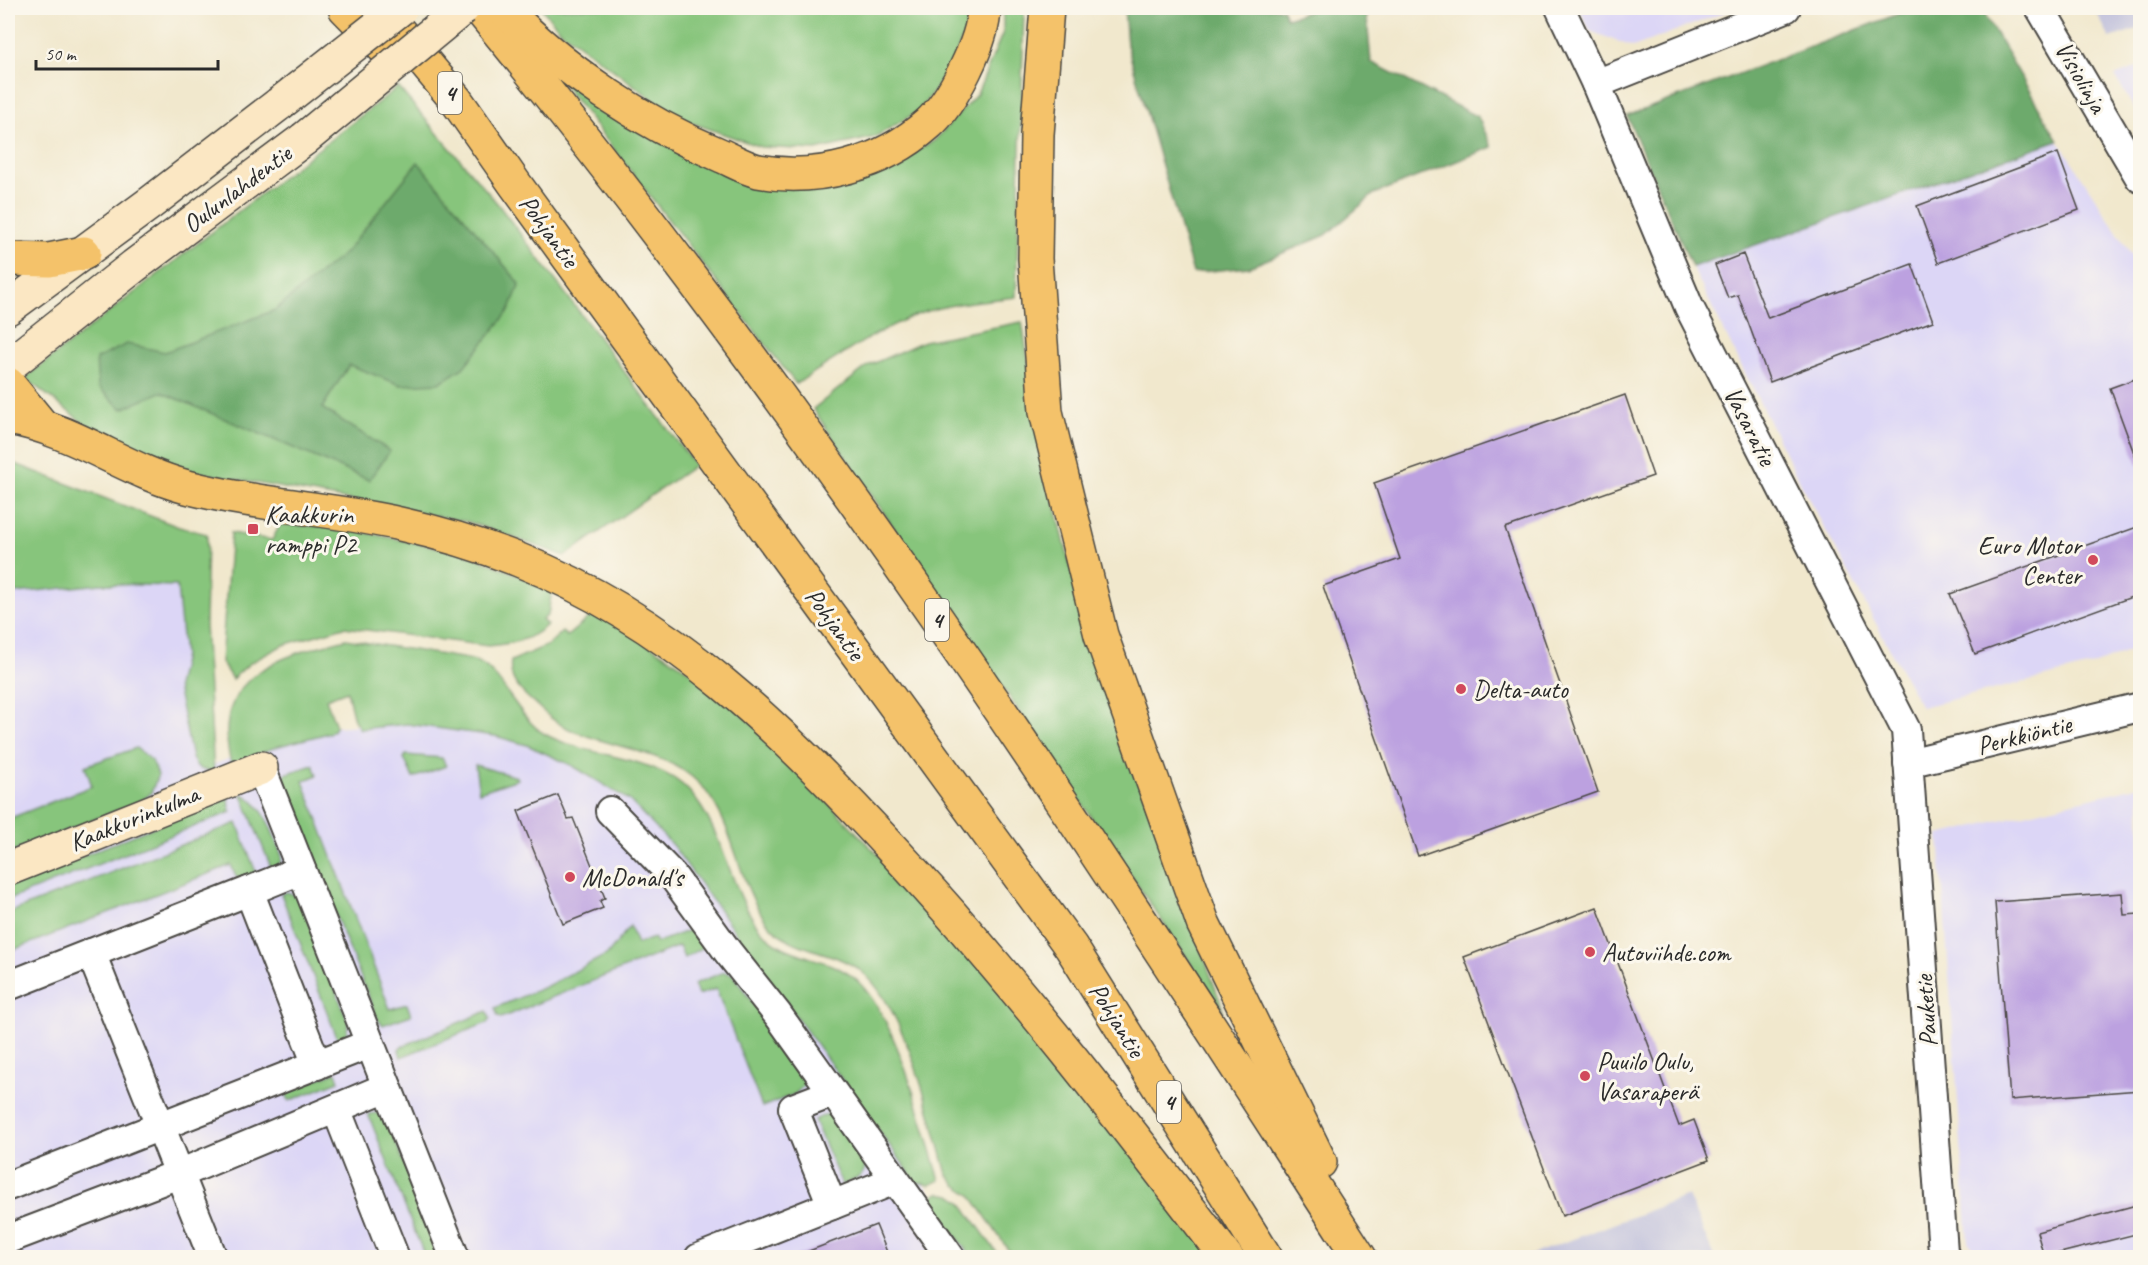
<svg xmlns="http://www.w3.org/2000/svg" width="2148" height="1265" viewBox="0 0 2148 1265" font-family="Caveat,sans-serif">
  <rect width="100%" height="100%" fill="#fbf7ec"/>
  <filter id="ink" filterUnits="userSpaceOnUse"><feTurbulence type="fractalNoise" baseFrequency=".0167" numOctaves="2"/><feDisplacementMap in="SourceGraphic" scale="12" xChannelSelector="R" yChannelSelector="G"/><feConvolveMatrix kernelMatrix="1 2 1 2 8 2 1 2 1" color-interpolation-filters="sRGB"/></filter>
  <filter id="wash" filterUnits="userSpaceOnUse"><feTurbulence type="fractalNoise" baseFrequency=".008" numOctaves="4" result="noise"/><feDisplacementMap in="SourceGraphic" scale="24" xChannelSelector="R" yChannelSelector="G"/><feGaussianBlur stdDeviation="1.35" result="paint"/><feColorMatrix in="noise" values="0 0 0 0 0 0 0 0 0 0 0 0 0 0 0 0 0 1.4 0 .05"/><feComposite in="paint" operator="in"/></filter>
  <g filter="url(#wash)">
    <rect width="100%" height="100%" fill="#f1e8cd"/>
    <!-- built -->
    <g fill="#dcd6f6">
      <polygon points="1579,8 1736,8 1633,47 1590,31"/>
      <polygon points="2140,66 2140,118 2115,76"/>
      <polygon points="2058,140 2140,268 2140,646 2091,666 1921,707 1798,479 1692,267"/>
      <polygon points="100,579 185,579 207,767 277,741 331,727 406,722 495,736 527,745 573,766 629,800 676,844 721,903 977,1257 8,1257 8,590"/>
      <polygon points="2140,786 2140,1257 1982,1257 1968,1242 1939,835"/>
    </g>
    <!-- industrial -->
    <g fill="#c2c2dc">
      <polygon points="2094,8 2140,8 2140,28 2110,38"/>
      <polygon points="1688,1196 1714,1257 1525,1257"/>
    </g>
    <!-- green -->
    <g fill="#87c57c" stroke="#597854" stroke-width="1.5">
      <polygon points="541,8 967,8 968,24 949,71 919,111 875,137 816,150 761,147 678,118 561,31"/>
      <path d="M1003,8H1024L1016,297C983,301 947,303 916,315C873,332 834,360 796,384L546,62L731,175L878,173L934,141L977,94L1003,32Z"/>
      <polygon points="398,87 497,203 695,465 565,556 469,522 191,471 147,458 94,431 25,378"/>
      <polygon points="1022,322 1043,454 1087,636 1224,1012 813,409 868,366 924,341"/>
      <polygon points="8,461 179,527 207,534 205,625 214,772 200,769 196,765 192,758 177,686 184,656 177,586 101,584 8,594"/>
      <path d="M280,525L337,527L465,553L552,589L548,615L542,620L547,625C530,641 510,644 488,646L344,627L283,645L250,663L232,679L221,662L231,533L272,540Z"/>
      <path d="M597,611L699,677L753,724L988,970L1214,1257H1013L971,1195L956,1185L947,1174C931,1119 906,1007 861,971C831,948 791,953 766,921C734,878 735,812 692,777C661,751 606,746 569,729C555,723 544,712 533,702C520,691 508,679 511,661L548,645L562,632L567,636Z"/>
      <path d="M346,639C380,645 415,650 449,656C458,658 471,658 480,663C499,672 520,719 543,733C586,758 657,755 689,791C723,829 728,883 756,924C780,959 823,954 853,977C896,1011 923,1127 940,1180L930,1185L916,1182L673,846L629,800L573,766L527,745L495,736L407,724L360,729L354,720L347,691L326,699L336,726L332,732L279,746L231,764C209,676 277,657 346,639Z"/>
      <polygon points="136,748 152,761 158,775 151,793 143,800 8,854 8,819 92,786 85,766"/>
      <polygon points="406,755 442,758 446,766 413,778 404,758"/>
      <polygon points="313,765 317,775 303,781 390,1009 407,1004 411,1015 383,1025 378,1020 282,782 285,774"/>
      <polygon points="475,765 517,777 518,779 479,792"/>
      <path d="M241,793C266,805 272,832 282,856L281,862L272,870Z"/>
      <polygon points="228,797 231,812 8,900 8,886"/>
      <polygon points="237,823 257,875 240,879 236,877 231,865 8,952 8,913"/>
      <polygon points="287,892 298,896 348,1021 347,1033 338,1040 281,894"/>
      <polygon points="630,926 637,944 654,938 656,943 695,928 707,941 704,947 684,958 679,946 501,1018 498,1016 495,1008 545,987 608,954"/>
      <polygon points="724,972 732,974 804,1074 805,1084 795,1094 762,1107 716,989 698,995 694,984"/>
      <polygon points="487,1011 490,1019 487,1023 401,1057 399,1050 403,1046"/>
      <polygon points="336,1072 339,1081 289,1101 285,1091"/>
      <polygon points="378,1113 385,1116 442,1257 425,1257 368,1114"/>
      <path d="M827,1114L834,1117L866,1162C866,1177 854,1180 842,1185L814,1120Z"/>
      <polygon points="939,1193 951,1195 961,1202 1000,1257 971,1257 928,1198"/>
    </g>
    <!-- forest -->
    <g fill="#6daa6c" stroke="#4c6a4c" stroke-width="1.5">
      <polygon points="1124,8 1282,8 1287,18 1320,8 1366,8 1371,62 1478,117 1492,147 1374,194 1326,235 1249,267 1193,273 1127,45"/>
      <polygon points="1914,8 1981,8 2058,140 1692,267 1627,116"/>
      <polygon points="418,162 520,284 509,311 463,368 439,383 401,385 349,365 322,408 390,451 369,480 161,392 122,409 98,387 96,359 127,344 165,352 275,310 346,252"/>
    </g>
    <g id="blocks">
      <!-- building -->
      <g fill="#bca1e0">
        <polygon points="2058,153 2079,210 1938,263 1917,206"/>
        <polygon points="1743,254 1768,318 1912,264 1933,321 1770,382 1738,295 1728,298 1715,265"/>
        <polygon points="2140,377 2140,464 2138,464 2110,388"/>
        <polygon points="1625,395 1653,476 1505,528 1598,792 1418,856 1323,586 1400,559 1374,483"/>
        <polygon points="2140,526 2140,594 1975,654 1950,594"/>
        <polygon points="558,795 568,819 573,818 605,898 600,901 603,908 563,924 518,811"/>
        <polygon points="2122,893 2124,915 2140,914 2140,1090 2010,1100 1995,902"/>
        <polygon points="1597,907 1679,1126 1694,1120 1709,1160 1562,1216 1464,957"/>
        <polygon points="2140,1204 2140,1233 2044,1257 2037,1232"/>
        <polygon points="876,1225 889,1257 796,1257 796,1256"/>
      </g>
    </g>
  </g>
  <g filter="url(#ink)">
    <use href="#blocks" fill-opacity="0" stroke="#494743" stroke-width="1.5"/>
    <g fill="none" stroke-linecap="round" stroke-linejoin="round">
      <defs>
        <g id="street">
          <polyline points="1560,8 1596,84 1786,8"/>
          <polyline points="2040,8 2140,178"/>
          <polyline points="1596,84 1689,307 1906,730 1943,1252 1946,1258"/>
          <polyline points="1908,763 2140,707"/>
          <polyline points="261,768 455,1258"/>
          <polyline points="610,811 672,875 728,952 778,1015 951,1258"/>
          <polyline points="301,870 249,891 317,1065"/>
          <polyline points="91,953 213,1258"/>
          <polyline points="8,986 249,891"/>
          <polyline points="337,1111 395,1258"/>
          <polyline points="8,1186 369,1044"/>
          <polyline points="832,1205 793,1108 832,1093"/>
          <polyline points="8,1239 179,1174 387,1087"/>
          <polyline points="699,1258 895,1180"/>
        </g>
        <g id="secondary">
          <polyline points="8,308 149,204 279,104"/>
          <polyline points="8,366 134,266 304,139"/>
          <polyline points="8,869 261,768"/>
        </g>
        <g id="highway">
          <polyline points="345,8 389,53"/>
          <polyline points="379,8 456,100 515,184 1071,947 1266,1258"/>
          <path d="M479,8C803,401 1084,829 1360,1258"/>
          <path d="M503,8C562,70 641,122 720,155C732,160 745,168 758,171C817,182 883,164 928,124C952,103 984,40 984,8"/>
          <polyline points="1047,8 1037,134 1035,259 1046,412 1101,635 1203,923 1320,1162"/>
          <polyline points="8,259 49,260 84,253"/>
          <polyline points="8,384 40,423"/>
          <path d="M8,418C75,429 123,470 187,487C257,505 330,508 400,524C441,533 480,545 519,560C670,619 786,733 894,851C1014,980 1120,1118 1227,1258"/>
        </g>
      </defs>
      <!-- street casing -->
      <use href="#street" stroke="#494743" stroke-width="32"/>
      <!-- secondary casing -->
      <use href="#secondary" stroke="#494743" stroke-width="36"/>
      <!-- highway casing -->
      <use href="#highway" stroke="#494743" stroke-width="36"/>
      <!-- street -->
      <use href="#street" stroke="#fff" stroke-width="28"/>
      <!-- secondary -->
      <use href="#secondary" stroke="#fbe7c3" stroke-width="33"/>
      <!-- highway -->
      <use href="#highway" stroke="#f4c26a" stroke-width="33"/>
      <defs>
        <g id="secondary-bridge">
          <polyline points="279,104 401,8"/>
          <polyline points="304,139 463,8"/>
        </g>
      </defs>
      <!-- secondary-bridge casing -->
      <use href="#secondary-bridge" stroke="#494743" stroke-width="36" stroke-linecap="butt"/>
      <!-- secondary-bridge -->
      <use href="#secondary-bridge" stroke="#fbe7c3" stroke-width="33"/>
    </g>
  </g>
  <!-- markers -->
  <g fill="#d1495b" stroke="#fbf7ec" stroke-width="2">
    <rect x="247" y="523" width="12" height="12" rx="3"/>
    <circle cx="2093" cy="560" r="6"/>
    <circle cx="1461" cy="689" r="6"/>
    <circle cx="570" cy="877" r="6"/>
    <circle cx="1590" cy="952" r="6"/>
    <circle cx="1585" cy="1076" r="6"/>
  </g>
  <g text-anchor="middle" dominant-baseline="central" stroke-width="6" stroke-linejoin="round" paint-order="stroke">
    <!-- shield labels -->
    <g fill="#fbf7ec" stroke="#696865" stroke-width="1.5">
      <rect x="438" y="72" width="24" height="42" rx="4.5"/>
      <rect x="925" y="599" width="24" height="42" rx="4.5"/>
      <rect x="1157" y="1081" width="24" height="42" rx="4.5"/>
    </g>
    <g font-size="24" font-weight="bold" fill="#2b2b2b">
      <text x="450" y="93">4</text>
      <text x="937" y="620">4</text>
      <text x="1169" y="1102">4</text>
    </g>
    <!-- street labels -->
    <g font-size="26" fill="#2b2b2b" stroke="#fbf7ec">
      <text transform="translate(2081 77) rotate(60)">Visiolinja</text>
      <text transform="translate(237 189) rotate(-37)">Oulunlahdentie</text>
      <text transform="translate(549 231) rotate(54)">Pohjantie</text>
      <text transform="translate(1750 426) rotate(63)">Vasaratie</text>
      <text transform="translate(835 624) rotate(54)">Pohjantie</text>
      <text transform="translate(2024 735) rotate(-14)">Perkkiöntie</text>
      <text transform="translate(134 818) rotate(-22)">Kaakkurinkulma</text>
      <text transform="translate(1926 1011) rotate(-94)">Pauketie</text>
      <text transform="translate(1117 1020) rotate(58)">Pohjantie</text>
    </g>
    <!-- poi labels -->
    <g font-size="26" fill="#2b2b2b" stroke="#fbf7ec" text-anchor="start">
      <text x="265" y="514">Kaakkurin<tspan x="265" dy="30">ramppi P2</tspan></text>
      <text x="2081" y="545" text-anchor="end">Euro Motor<tspan x="2081" dy="30">Center</tspan></text>
      <text x="1473" y="689">Delta-auto</text>
      <text x="582" y="877">McDonald's</text>
      <text x="1602" y="952">Autoviihde.com</text>
      <text x="1597" y="1061">Puuilo Oulu,<tspan x="1597" dy="30">Vasaraperä</tspan></text>
    </g>
  </g>
  <!-- margin -->
  <rect width="2148" height="1265" fill="none" stroke="#fbf7ec" stroke-width="30"/>
  <!-- scale -->
  <path d="M36 60v9h182v-9" fill="none" stroke="#2b2b2b" stroke-width="3"/>
  <text x="45" y="60" font-size="18" fill="#2b2b2b" stroke="#fbf7ec" stroke-width="4.5" paint-order="stroke">50 m</text>
</svg>
